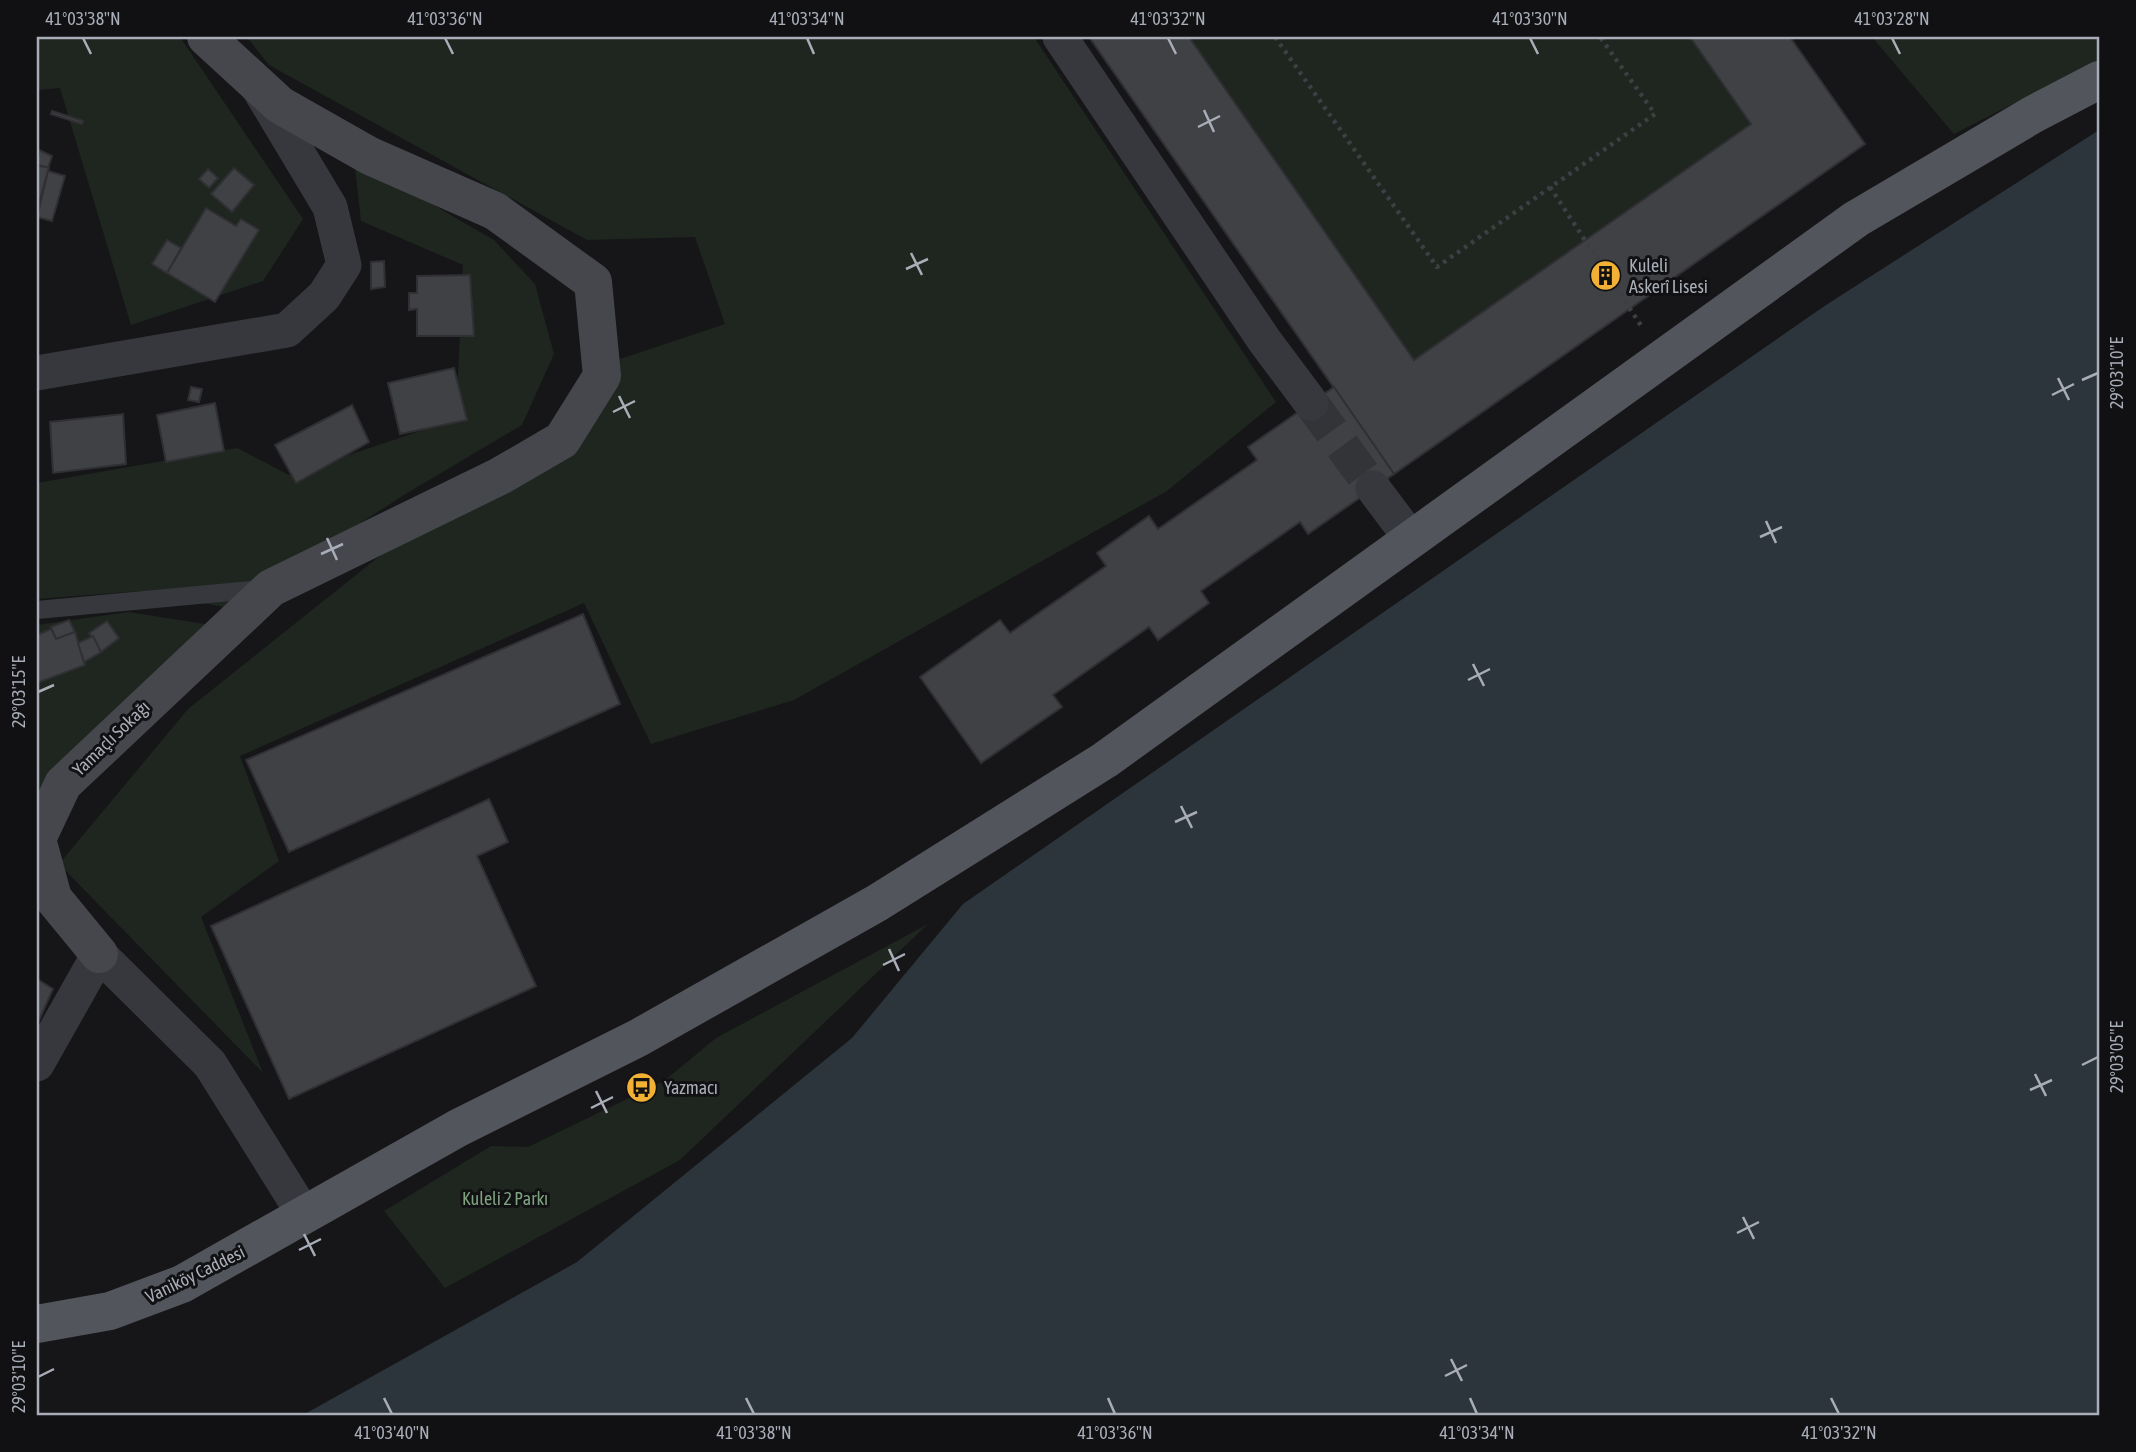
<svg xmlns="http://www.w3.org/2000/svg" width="2136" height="1452" viewBox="0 0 2136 1452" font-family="'Asap Condensed',sans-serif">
  <rect width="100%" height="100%" fill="#161618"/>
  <!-- green -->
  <g fill="#1e261f">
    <polygon points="37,37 180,37 303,219 263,281 131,325 60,88 37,90"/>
    <polygon points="247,37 1034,37 1276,402 1167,491 794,700 651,744 584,603 240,756 279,861 201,917 263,1073 59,864 188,709 381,555 568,437 614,361 725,324 695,237 587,240 269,65"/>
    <polygon points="1189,37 1690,37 1751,124 1414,360"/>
    <polygon points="1872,37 2099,37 2099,60 1954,134"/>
    <polygon points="354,159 494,240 535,284 554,354 522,425 404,495 229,608 142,591 37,599 37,483 237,448 289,475 456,419 463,265 361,221"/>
    <polygon points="128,612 205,624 46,790 37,805 37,625"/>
    <polygon points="928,924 680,1160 445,1288 384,1211 491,1146 528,1147 664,1081 716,1038"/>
  </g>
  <!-- water -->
  <polygon fill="#2c353c" points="2099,130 2099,1415 303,1415 577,1262 852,1038 963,904 1826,305"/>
  <!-- building -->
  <g fill="#404145" stroke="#303034" stroke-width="2">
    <polygon points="1089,37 1189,37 1414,360 1751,124 1690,37 1790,37 1865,144 1394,474"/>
    <polygon points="52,111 83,121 82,124 51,114"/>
    <polygon points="39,150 52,156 48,168 37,165"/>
    <polygon points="37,165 49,168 37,210"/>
    <polygon points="234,168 254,185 232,212 211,194"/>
    <polygon points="208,169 218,178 209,188 199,179"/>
    <polygon points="48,171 65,176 52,221 37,217"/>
    <polygon points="206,208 236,226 241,219 259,230 215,302 167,273"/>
    <polygon points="167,240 181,248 167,273 152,264"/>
    <polygon points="384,261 385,287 371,289 371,262"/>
    <polygon points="470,275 474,336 417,336 417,309 409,310 409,293 417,293 417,276"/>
    <polygon points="454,368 467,420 400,434 388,383"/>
    <polygon points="191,387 202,389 199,402 188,400"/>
    <polygon points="1334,387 1394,474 1308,534 1300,522 1201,591 1209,603 1158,640 1149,627 1053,695 1062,707 981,763 920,677 1000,620 1010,633 1106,566 1097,553 1149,516 1158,529 1257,460 1248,447"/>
    <polygon points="215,403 224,451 166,462 157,415"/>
    <polygon points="352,405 369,442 296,483 275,445"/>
    <polygon points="123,414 126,464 53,473 50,422"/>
    <polygon points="583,614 620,704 289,852 246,760"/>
    <polygon points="69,620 75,632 56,639 51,627"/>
    <polygon points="107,621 119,638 101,652 89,633"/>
    <polygon points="51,629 56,639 75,632 85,665 37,683 37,635"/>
    <polygon points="93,636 101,652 84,662 78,643"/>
    <polygon points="489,799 508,842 477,856 536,986 289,1099 211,926"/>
    <polygon points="37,979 53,989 37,1025"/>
  </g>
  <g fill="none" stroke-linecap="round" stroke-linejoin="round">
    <!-- street-tunnel -->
    <polyline stroke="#333438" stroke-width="35" stroke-dasharray="35 18" stroke-linecap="butt" points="1311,403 1373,488"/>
    <!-- path -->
    <g stroke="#3d3f44" stroke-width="4.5" stroke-dasharray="3.5 5" stroke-linecap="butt">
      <polyline points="1275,37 1437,267 1655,114 1600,37"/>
      <polyline points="1550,187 1642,327"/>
    </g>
    <!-- lane -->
    <polyline stroke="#37383d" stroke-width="18" points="37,610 263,589"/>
    <!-- street -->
    <g stroke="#37383d" stroke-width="35">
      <polyline points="1060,37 1264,340 1311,403"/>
      <polyline points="37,373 287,330 324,296 344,265 330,207 258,87"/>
      <polyline points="1373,488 1412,540"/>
      <polyline points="37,1064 99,954 210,1064 305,1216"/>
    </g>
    <!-- secondary -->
    <polyline stroke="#45474d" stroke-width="38" points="99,954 53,898 37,839 63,784 271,588 500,476 562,440 602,376 593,282 495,211 370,156 280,105 206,37"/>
    <!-- primary -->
    <polyline stroke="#53555c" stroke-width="38" points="37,1324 110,1311 182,1284 458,1128 638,1038 877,903 1105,760 1856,219 2032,115 2099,80"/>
  </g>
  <!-- ticks -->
  <path fill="none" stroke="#a8adb8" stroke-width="2.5" d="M83,38L91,54M445,38L453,54M807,38L814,54M1168,38L1176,54M1530,38L1538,54M1892,38L1900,54M1204,110L1214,132M1198,127L1220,116M911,253L922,275M906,269L928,259M2058,378L2069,400M2082,380L2098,373M2052,395L2074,384M619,396L630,418M613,412L635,401M1766,521L1776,543M1760,537L1782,527M327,538L337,560M321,554L343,544M1473,664L1484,686M1468,680L1490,669M38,692L54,685M1181,806L1192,828M1175,822L1197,812M889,949L899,971M883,965L905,954M2082,1065L2098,1057M2035,1074L2046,1096M2030,1090L2052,1080M596,1091L607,1113M591,1108L613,1097M1743,1217L1754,1239M1737,1233L1759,1222M304,1234L315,1256M299,1250L321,1239M1451,1359L1462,1381M1445,1376L1467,1365M38,1377L54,1369M384,1398L392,1414M746,1398L754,1414M1108,1398L1115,1414M1470,1398L1477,1414M1831,1398L1839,1414"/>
  <!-- icons -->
  <defs>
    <symbol id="building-disc" viewBox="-11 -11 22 22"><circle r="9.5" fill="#f2b134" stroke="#111113"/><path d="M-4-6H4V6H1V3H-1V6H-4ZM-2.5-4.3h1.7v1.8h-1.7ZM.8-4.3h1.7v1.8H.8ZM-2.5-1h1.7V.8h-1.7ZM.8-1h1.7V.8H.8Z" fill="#111"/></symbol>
    <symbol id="bus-disc" viewBox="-11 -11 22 22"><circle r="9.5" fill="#f2b134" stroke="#111113"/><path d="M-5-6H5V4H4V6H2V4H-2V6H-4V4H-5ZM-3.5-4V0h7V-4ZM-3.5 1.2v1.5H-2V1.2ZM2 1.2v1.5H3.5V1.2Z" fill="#111"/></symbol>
  </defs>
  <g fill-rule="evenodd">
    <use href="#building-disc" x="1588" y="258" width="35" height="35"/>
    <use href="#bus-disc" x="624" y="1070" width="35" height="35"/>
  </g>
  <g text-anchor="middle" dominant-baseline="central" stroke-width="6" stroke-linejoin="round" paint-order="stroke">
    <!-- poi labels -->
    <g font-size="18" fill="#a8adb8" stroke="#111113" text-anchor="start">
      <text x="1629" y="265">Kuleli<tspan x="1629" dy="21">Askerî Lisesi</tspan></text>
      <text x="664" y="1087">Yazmacı</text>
    </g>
    <!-- street labels -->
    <g font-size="18" fill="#a8adb8" stroke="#111113">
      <text transform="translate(111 738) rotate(-44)">Yamaçlı Sokağı</text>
      <text transform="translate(195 1274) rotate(-26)">Vaniköy Caddesi</text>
    </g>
    <!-- park labels -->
    <g font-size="18" fill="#7fa381" stroke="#111113">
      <text x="505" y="1198">Kuleli 2 Parkı</text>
    </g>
  </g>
  <!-- border -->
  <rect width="2136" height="1452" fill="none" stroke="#111113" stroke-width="77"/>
  <rect x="38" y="38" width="2060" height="1376" fill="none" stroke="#a8adb8" stroke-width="2.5"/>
  <g font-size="18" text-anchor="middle" fill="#a8adb8">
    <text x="83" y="25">41°03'38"N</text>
    <text x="445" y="25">41°03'36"N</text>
    <text x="807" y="25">41°03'34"N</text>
    <text x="1168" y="25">41°03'32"N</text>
    <text x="1530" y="25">41°03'30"N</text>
    <text x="1892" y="25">41°03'28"N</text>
    <text transform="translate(2117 373) rotate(-90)" y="6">29°03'10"E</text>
    <text transform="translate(19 692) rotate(-90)" y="6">29°03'15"E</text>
    <text transform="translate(2117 1057) rotate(-90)" y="6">29°03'05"E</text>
    <text transform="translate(19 1377) rotate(-90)" y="6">29°03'10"E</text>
    <text x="392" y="1439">41°03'40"N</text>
    <text x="754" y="1439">41°03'38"N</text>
    <text x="1115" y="1439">41°03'36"N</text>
    <text x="1477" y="1439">41°03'34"N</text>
    <text x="1839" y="1439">41°03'32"N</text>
  </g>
</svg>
